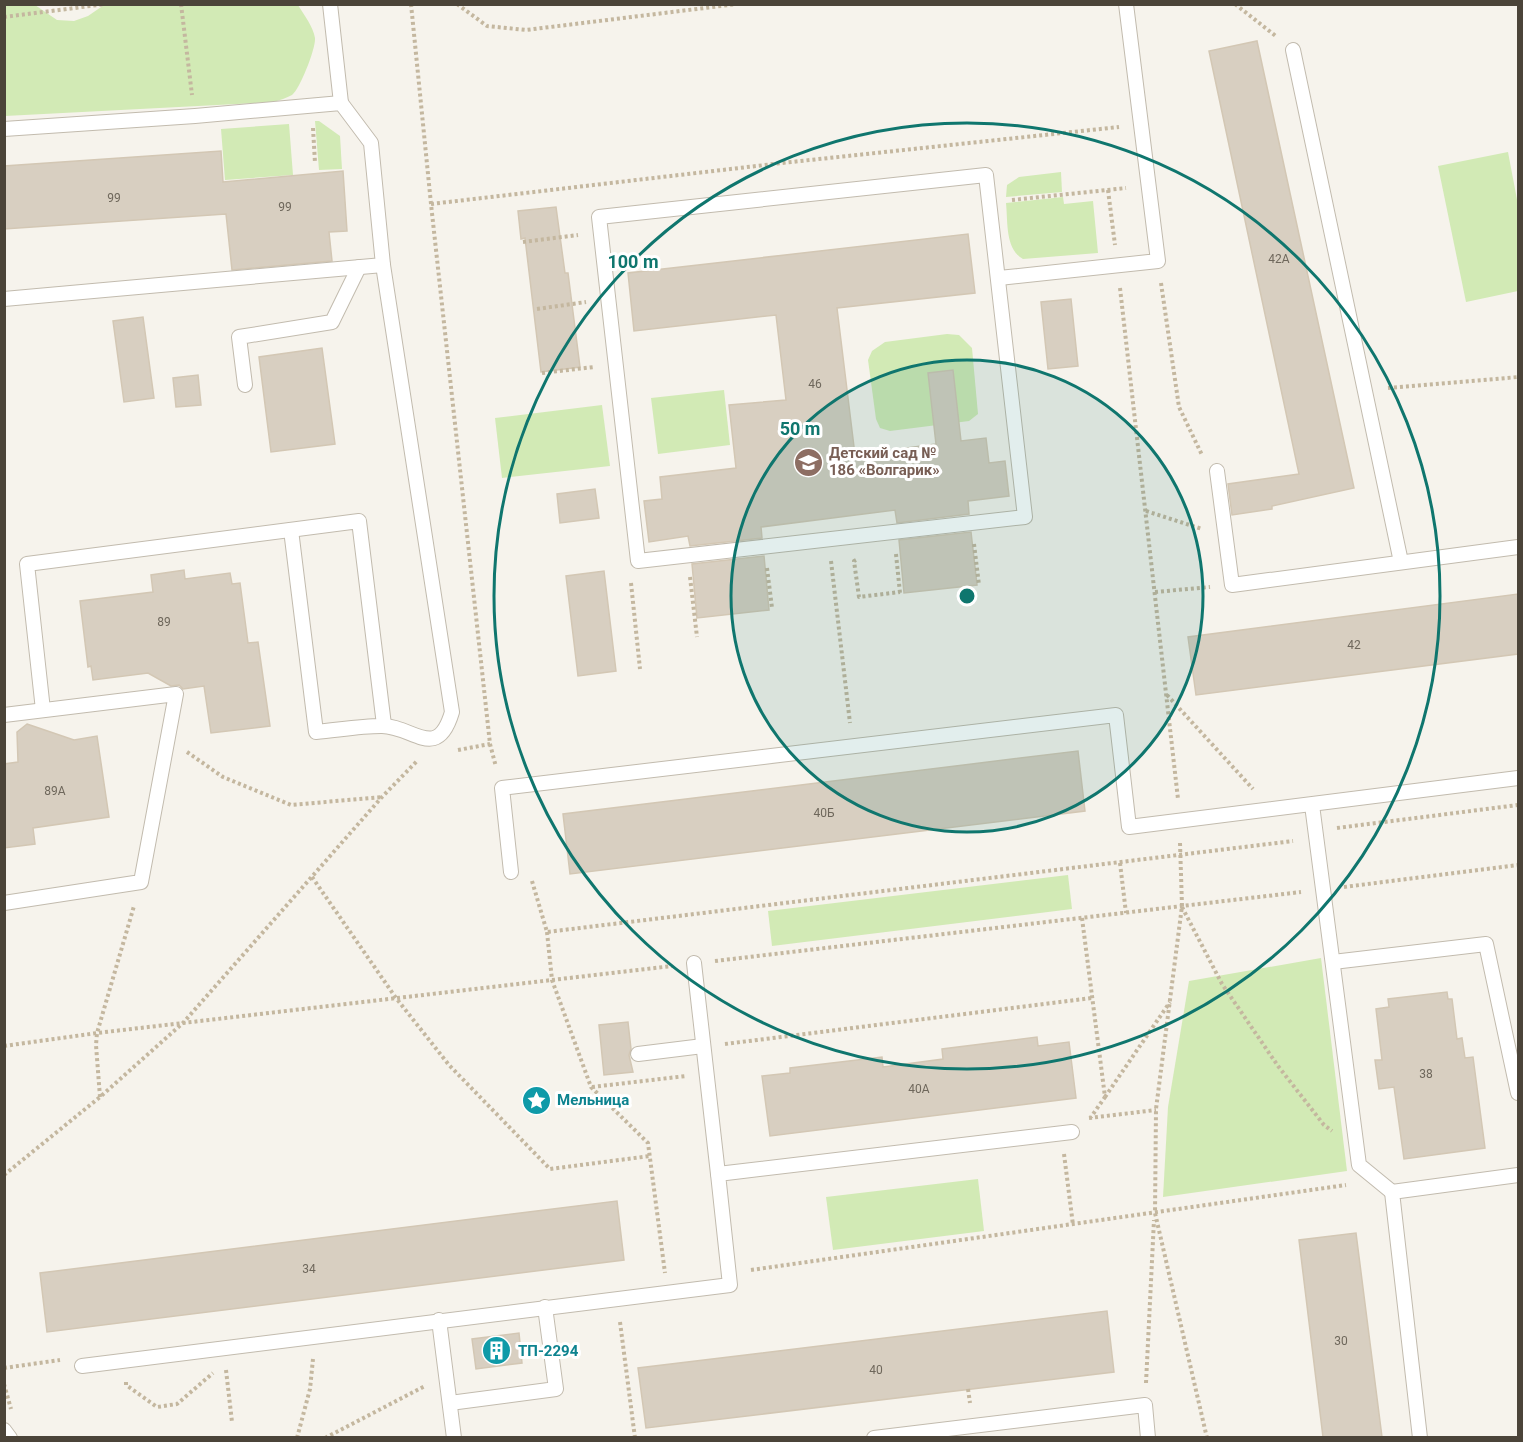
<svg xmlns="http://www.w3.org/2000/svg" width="1523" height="1442" viewBox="0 0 1523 1442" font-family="Roboto,sans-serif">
  <rect width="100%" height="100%" fill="#f6f3ec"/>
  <!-- green -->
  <g fill="#d2eab5">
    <path d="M5,4L35,5L57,20L74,21L88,16L104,5H298C304,15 313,26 315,38C316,48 300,89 292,95C287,98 279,100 274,102L5,116Z"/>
    <polygon points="315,121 319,121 340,136 342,169 319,170"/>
    <polygon points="289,124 293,175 225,180 221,129"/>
    <polygon points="1508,152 1518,205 1518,291 1466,302 1438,166"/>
    <polygon points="1061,172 1062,192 1006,197 1007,185 1019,177"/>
    <path d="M1063,197L1064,204L1093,201L1098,253L1023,259C1005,249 1008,222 1006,203Z"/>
    <polygon points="947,334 959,335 972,348 978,414 969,421 890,431 880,428 876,419 868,360 872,351 885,342"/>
    <polygon points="724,390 730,445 658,454 651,398"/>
    <polygon points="602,405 610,466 502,478 495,418"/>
    <polygon points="1068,875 1072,909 772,946 768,911"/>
    <polygon points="1321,958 1347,1171 1163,1197 1168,1107 1189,981"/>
    <polygon points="978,1179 984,1231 833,1250 826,1197"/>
  </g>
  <!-- building -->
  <g fill="#d8cfc1" stroke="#d3c7b4" stroke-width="1.5">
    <polygon points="1257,41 1354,488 1272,506 1272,509 1232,515 1228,484 1299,474 1209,51"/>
    <polygon points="221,151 223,182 343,171 347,231 329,232 332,261 232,270 226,214 4,229 4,166"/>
    <polygon points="556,207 565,273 568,273 580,367 541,372 525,238 521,239 518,211"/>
    <polygon points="968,234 975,293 837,308 855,455 936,444 928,373 953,370 961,441 986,438 989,463 1005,461 1009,496 968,501 969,514 897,523 895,510 761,527 762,538 690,546 688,536 649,542 644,501 662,499 660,477 736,468 729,405 786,400 776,315 634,331 628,273"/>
    <polygon points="1071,299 1078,366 1048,369 1041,302"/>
    <polygon points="143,317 154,398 124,402 113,321"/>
    <polygon points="322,348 335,444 271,452 259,357"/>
    <polygon points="198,375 201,405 176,407 173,378"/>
    <polygon points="595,489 599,518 560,523 557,494"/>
    <polygon points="971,532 977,585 904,593 899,540"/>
    <polygon points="764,556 769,610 697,618 692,564"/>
    <polygon points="184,570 185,579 230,573 232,584 240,583 248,643 258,642 270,726 211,733 204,686 183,689 179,685 171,686 148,673 93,680 91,666 88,667 80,601 153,592 151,575"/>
    <polygon points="604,571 616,671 578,676 566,576"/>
    <polygon points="1518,594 1518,654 1196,695 1188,637"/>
    <polygon points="27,724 74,740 97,736 109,817 33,828 35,844 4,848 4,764 18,762 17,732"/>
    <polygon points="1078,751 1085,811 570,874 563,814"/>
    <polygon points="1447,992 1448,999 1452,999 1457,1039 1462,1038 1465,1058 1473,1057 1485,1148 1404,1159 1394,1087 1379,1089 1375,1060 1382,1060 1376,1009 1389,1007 1388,999"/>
    <polygon points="628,1022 631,1049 629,1055 633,1072 604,1075 599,1025"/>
    <polygon points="1037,1037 1038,1046 1069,1042 1076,1098 770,1136 762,1076 790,1073 790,1068 882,1057 883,1067 943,1059 942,1049"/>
    <polygon points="617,1201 624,1260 47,1332 40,1273"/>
    <polygon points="1356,1233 1382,1437 1323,1437 1299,1240"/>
    <polygon points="1107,1311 1114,1372 646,1428 638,1368"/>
    <polygon points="519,1333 522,1363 476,1369 472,1339"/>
  </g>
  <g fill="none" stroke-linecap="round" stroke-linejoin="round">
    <defs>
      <g id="service">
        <polyline points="330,4 341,103"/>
        <polyline points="1293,50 1401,562"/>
        <polyline points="4,129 195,116 341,103 371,143 383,265 4,299"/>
        <polygon points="986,175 1025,517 638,561 599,217"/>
        <polyline points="999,278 1158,261 1126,4"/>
        <polyline points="245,385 239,337 332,322 359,267"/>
        <polyline points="1217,471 1232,585 1518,547"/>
        <path d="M291,530L316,732C338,730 360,726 381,726C412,725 437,763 452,712L383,265"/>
        <polyline points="43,710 27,564 359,521 384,725"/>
        <polyline points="4,715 176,694 141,882 4,903"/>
        <polyline points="1312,805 1359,1165 1392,1192"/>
        <polyline points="511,872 502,788 1116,715 1129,827 1518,778"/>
        <polyline points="1333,962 1486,944 1518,1093"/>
        <polyline points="694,963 718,1174"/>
        <polyline points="638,1054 703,1046"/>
        <polyline points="439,1320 454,1438"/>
        <polyline points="82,1366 730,1285 718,1174 1072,1132"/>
        <polyline points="450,1403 556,1389 545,1307"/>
        <polyline points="4,1430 10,1438"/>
        <polyline points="874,1438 1145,1405 1148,1438"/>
        <polyline points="1420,1438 1392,1192 1518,1175"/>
      </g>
    </defs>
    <!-- service casing -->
    <use href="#service" stroke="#c2bbae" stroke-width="16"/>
    <!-- path -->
    <g stroke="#c4b79f" stroke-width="4" stroke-dasharray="3 3" stroke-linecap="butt">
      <polyline points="181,4 192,95"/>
      <polyline points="411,4 431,204 490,744 496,767"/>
      <polyline points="457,4 487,26 526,30 737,4"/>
      <polyline points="1235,4 1277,37"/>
      <polyline points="4,17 106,4"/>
      <polyline points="313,128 315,163"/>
      <polyline points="1108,190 1115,245"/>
      <polyline points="1012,200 1126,188"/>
      <polyline points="431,204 782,163 1119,127"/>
      <polyline points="523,242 578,235"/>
      <polyline points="1161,283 1179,407 1202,455"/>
      <polyline points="1120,288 1178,799"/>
      <polyline points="537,309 586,302"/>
      <polyline points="542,373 594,367"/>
      <polyline points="1388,388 1518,377"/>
      <polyline points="1146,511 1202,529"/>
      <polyline points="974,544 979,585"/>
      <polyline points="896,554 900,593"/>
      <polyline points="856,560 854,561 859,597 900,592"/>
      <polyline points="831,561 850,723"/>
      <polyline points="767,568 772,608"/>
      <polyline points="690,577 697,637"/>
      <polyline points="631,583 640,669"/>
      <polyline points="1155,592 1210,587"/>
      <polyline points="1167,695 1253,789"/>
      <polyline points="458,750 490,744"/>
      <polyline points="187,752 223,777 291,805 382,797"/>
      <polyline points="1337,828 1518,805"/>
      <polyline points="1180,843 1182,906 1156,1109 1155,1213 1207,1438"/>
      <polyline points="1120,863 1126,913"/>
      <polyline points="312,877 396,998 449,1065 550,1169 650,1156"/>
      <polyline points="532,881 547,932 1293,841"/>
      <polyline points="1344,887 1518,865"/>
      <polyline points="1182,907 1222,984 1278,1066 1324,1125 1332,1131"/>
      <polyline points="1082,918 1105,1097 1091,1117"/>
      <polyline points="547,932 552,980 591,1087 648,1143 665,1273"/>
      <polyline points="715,961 1301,892"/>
      <polyline points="725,1044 1092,998"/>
      <polyline points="4,1046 97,1033 672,966"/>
      <polyline points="592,1087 686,1076"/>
      <polyline points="100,1097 96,1045 97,1033 134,906"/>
      <polyline points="1105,1097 1170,1002"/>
      <polyline points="1089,1118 1156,1110"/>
      <polyline points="1064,1154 1073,1225"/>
      <polyline points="4,1175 100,1097 183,1023 382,797 417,761"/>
      <polyline points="751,1270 1346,1185"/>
      <polyline points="620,1322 635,1438"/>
      <polyline points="4,1368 60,1360"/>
      <polyline points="226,1370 232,1422"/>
      <polyline points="126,1382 126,1385 157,1407 177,1404 213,1373"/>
      <polyline points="1146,1383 1154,1220"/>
      <polyline points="4,1384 11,1409"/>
      <polyline points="968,1389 970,1403"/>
      <polyline points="297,1438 310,1389 313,1359"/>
      <polyline points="325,1438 425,1386"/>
    </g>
    <!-- service -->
    <use href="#service" stroke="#fff" stroke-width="14"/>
  </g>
  <!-- distance rings -->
  <circle cx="967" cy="596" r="236" fill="#0f766e" fill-opacity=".12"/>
  <g fill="none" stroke="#0f766e" stroke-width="3">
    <circle cx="967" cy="596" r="236"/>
    <circle cx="967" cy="596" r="473"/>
  </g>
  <!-- icons -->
  <defs>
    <symbol id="school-disc" viewBox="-11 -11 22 22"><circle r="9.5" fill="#8d6e63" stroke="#fff"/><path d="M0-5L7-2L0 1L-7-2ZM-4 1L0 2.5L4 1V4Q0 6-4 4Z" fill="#fff"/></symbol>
    <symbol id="sight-disc" viewBox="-11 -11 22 22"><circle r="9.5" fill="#0f9aa8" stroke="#fff"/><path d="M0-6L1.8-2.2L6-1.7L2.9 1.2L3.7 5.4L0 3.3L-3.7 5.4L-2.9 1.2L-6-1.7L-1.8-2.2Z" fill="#fff"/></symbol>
    <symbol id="building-disc" viewBox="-11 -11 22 22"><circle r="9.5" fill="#0f9aa8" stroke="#fff"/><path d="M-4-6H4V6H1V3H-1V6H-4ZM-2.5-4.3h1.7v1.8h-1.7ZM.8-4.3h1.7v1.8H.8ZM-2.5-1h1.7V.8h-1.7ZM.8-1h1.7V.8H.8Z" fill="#fff"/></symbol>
  </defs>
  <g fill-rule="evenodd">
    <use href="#school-disc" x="792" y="446" width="33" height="33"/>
    <use href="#sight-disc" x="520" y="1084" width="33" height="33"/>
    <use href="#building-disc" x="480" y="1334" width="33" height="33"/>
  </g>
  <g text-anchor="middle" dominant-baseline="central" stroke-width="6" stroke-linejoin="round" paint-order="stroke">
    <!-- number labels -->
    <g font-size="12" fill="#6e675b">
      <text x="114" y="198">99</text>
      <text x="285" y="207">99</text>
      <text x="1279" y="259">42А</text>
      <text x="815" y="384">46</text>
      <text x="164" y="622">89</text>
      <text x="1354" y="645">42</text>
      <text x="55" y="791">89А</text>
      <text x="824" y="813">40Б</text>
      <text x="1426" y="1074">38</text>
      <text x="919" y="1089">40А</text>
      <text x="309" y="1269">34</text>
      <text x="1341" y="1341">30</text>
      <text x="876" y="1370">40</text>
    </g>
    <!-- education labels -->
    <g font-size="15" font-weight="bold" fill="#785e54" stroke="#fff" text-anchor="start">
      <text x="829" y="453">Детский сад №<tspan x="829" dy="17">186 «Волгарик»</tspan></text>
    </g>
    <!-- culture labels -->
    <g font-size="15" font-weight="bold" fill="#0d838f" stroke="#fff" text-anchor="start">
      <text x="557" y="1100">Мельница</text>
      <text x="518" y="1351">ТП-2294</text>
    </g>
  </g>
  <circle cx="967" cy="596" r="9" fill="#0f766e" stroke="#fff" stroke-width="3"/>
  <g font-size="18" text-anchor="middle" font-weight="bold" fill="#0f766e" stroke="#fff" stroke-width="6" stroke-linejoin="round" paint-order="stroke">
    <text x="633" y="268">100 m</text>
    <text x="800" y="435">50 m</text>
  </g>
  <!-- border -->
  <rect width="1523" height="1442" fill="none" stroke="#4b4439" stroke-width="12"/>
</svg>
